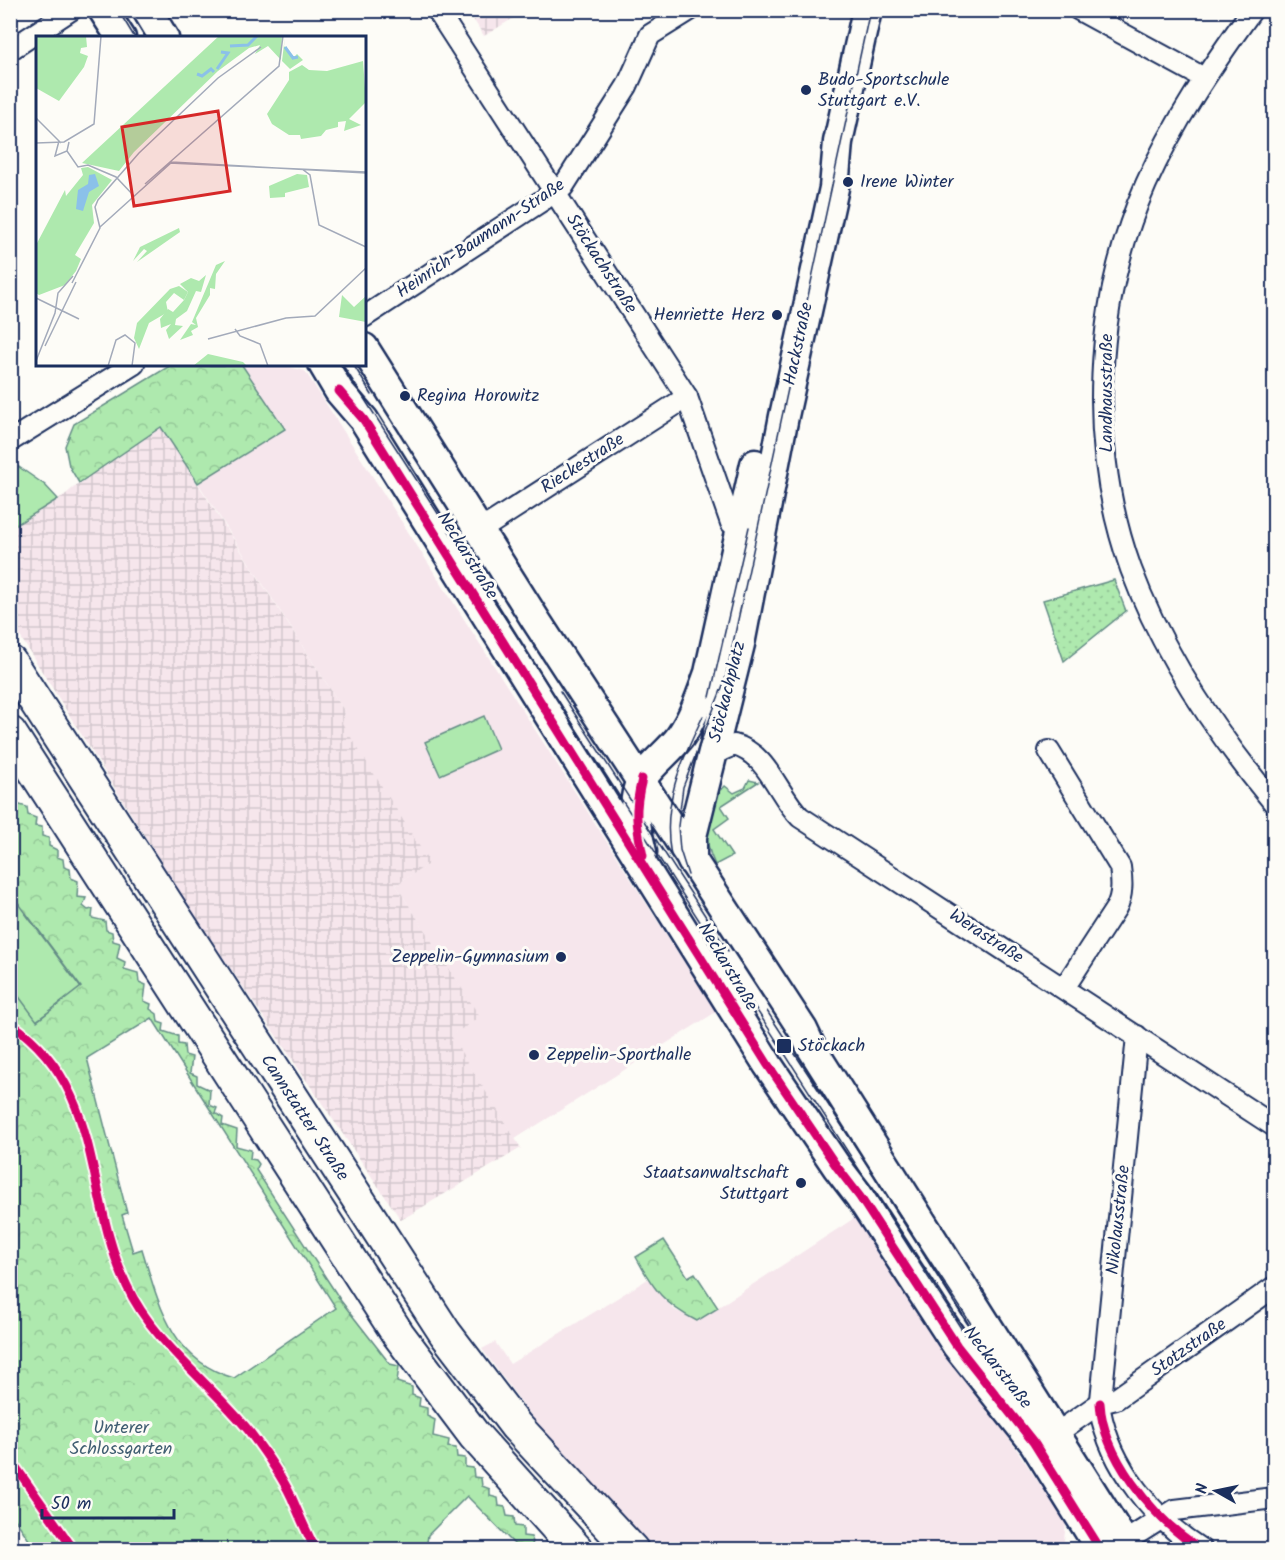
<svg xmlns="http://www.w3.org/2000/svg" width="1285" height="1560" viewBox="0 0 1285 1560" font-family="Kalam,sans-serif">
  <defs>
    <pattern id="industrial-grid" width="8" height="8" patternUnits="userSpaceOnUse" patternTransform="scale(1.5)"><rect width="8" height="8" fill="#f6e6ec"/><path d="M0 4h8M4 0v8" fill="none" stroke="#d2c6cd"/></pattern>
    <pattern id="park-crowns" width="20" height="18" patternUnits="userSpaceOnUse" patternTransform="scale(1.5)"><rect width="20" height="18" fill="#aee9ae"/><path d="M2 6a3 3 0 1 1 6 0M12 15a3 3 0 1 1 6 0" fill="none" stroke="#95c898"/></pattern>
    <pattern id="garden-dots" width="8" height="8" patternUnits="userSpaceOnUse" patternTransform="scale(1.5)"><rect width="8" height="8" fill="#aee9ae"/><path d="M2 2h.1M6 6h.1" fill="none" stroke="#95c898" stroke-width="1.8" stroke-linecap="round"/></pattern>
  </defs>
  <rect width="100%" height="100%" fill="#fdfcf7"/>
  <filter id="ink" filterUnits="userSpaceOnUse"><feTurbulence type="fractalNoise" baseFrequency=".0167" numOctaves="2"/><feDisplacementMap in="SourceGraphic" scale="12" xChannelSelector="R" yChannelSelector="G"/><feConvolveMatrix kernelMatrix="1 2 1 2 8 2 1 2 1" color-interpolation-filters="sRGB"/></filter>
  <g filter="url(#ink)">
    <!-- built -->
    <g fill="#f6e6ec">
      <polygon points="242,365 282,365 305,371 716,1012 515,1139 450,1036 479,1017 396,885 429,863 341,723 345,712 198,483 285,429"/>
      <polygon points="859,1215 1066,1523 1063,1549 650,1549 564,1460 482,1349 495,1342 510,1364 648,1279 673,1309 697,1321"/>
      <polygon points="10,1530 11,1530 24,1549 11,1549"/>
    </g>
    <!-- industrial -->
    <g fill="url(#industrial-grid)">
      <polygon points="468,11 525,11 484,36"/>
      <polygon points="161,427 345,712 342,723 430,863 396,885 480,1017 451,1036 521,1148 401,1220 193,913 11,622 11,528 66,494 79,483"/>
    </g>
    <!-- grass -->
    <g fill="#aee9ae" stroke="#648c86" stroke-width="1.5">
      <polygon points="16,465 45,485 58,499 11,528 11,469"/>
      <polygon points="484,716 498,749 440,775 425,742"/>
      <path d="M749,780L758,782L721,806L729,818L714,829L732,856L715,865C702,838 702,809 725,786L734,793L745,788Z"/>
      <polygon points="13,897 81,988 36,1021 11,986 10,899"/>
    </g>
    <!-- park -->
    <g fill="url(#park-crowns)" stroke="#648c86" stroke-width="1.5" fill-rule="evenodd">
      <polygon points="171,365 242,365 285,429 198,483 161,427 79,483 69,466 65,446 74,424"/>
      <path d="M11,784L15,789L13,803L27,807L28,815L36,818L35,826L42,827V836L49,838V846L57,850V857L63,859L64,867L70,869L71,878L78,881L77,897L86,898L83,906L88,910L93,909L92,918L105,921L106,930L112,932L113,941L120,943L117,958L125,962L124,969L138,973L139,982L146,985L144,1001L151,1004L150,1009L157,1014L158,1022L164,1024L163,1031L178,1036V1044L184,1045L185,1055L192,1057L190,1073L197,1076V1084L210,1090L209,1105L217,1108L215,1113L223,1118L222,1125L237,1130L236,1146L251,1150L250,1159L256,1160L259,1164L256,1170L341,1301L390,1364L399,1366L397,1382L412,1387V1395L420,1398L419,1406L427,1408V1416L435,1420L433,1436L449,1440L448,1447L456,1448L457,1457L465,1458V1467L473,1468L474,1477L481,1478L482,1486L490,1489V1496L498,1498L499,1506L505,1507L507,1516L514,1517L515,1526L523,1527V1536L531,1537L533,1542L530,1549H519L467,1496L428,1535L426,1550L35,1549L11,1513V986L37,1021L81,987L14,897L11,899ZM152,1018L336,1308L234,1378C171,1360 159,1305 142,1249L133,1252L122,1215L127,1213L87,1058Z"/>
      <path d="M664,1240L688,1277L695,1273L718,1308L697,1321C665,1305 653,1289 636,1257Z"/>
    </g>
    <!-- garden -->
    <polygon fill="url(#garden-dots)" stroke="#648c86" stroke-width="1.5" points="1114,580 1126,611 1064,661 1043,600"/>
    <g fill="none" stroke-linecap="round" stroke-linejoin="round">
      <defs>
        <g id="street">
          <polyline points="437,10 687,397 731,523 740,529"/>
          <polyline points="1079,10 1204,78"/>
          <path d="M1252,10C1212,66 1174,121 1146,184C1094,301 1087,447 1131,569C1163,655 1216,733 1274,803"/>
          <polyline points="10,50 71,10"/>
          <polyline points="364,317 563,187 627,86 650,35 690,10"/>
          <polyline points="10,441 134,364"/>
          <polyline points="479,531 687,397"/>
          <path d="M1049,751L1120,867C1122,881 1123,895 1116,908L1064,988"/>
          <path d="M713,754L734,745C767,753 778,795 800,817L1274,1126"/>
          <path d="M1137,1036L1100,1410C1111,1468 1153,1519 1202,1550"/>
          <polyline points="1057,1433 1100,1403 1116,1399 1274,1287"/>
          <polyline points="1124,1542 1175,1510 1274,1498"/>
        </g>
        <g id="secondary">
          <polyline points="103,10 121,38"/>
          <polyline points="147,10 164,38"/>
          <polyline points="364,348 535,619 803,1030 811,1047 1129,1550"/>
          <polyline points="323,364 339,391 364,420 768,1065 837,1167 860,1197 957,1346 1034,1443 1101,1550"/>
          <path d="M642,852C636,829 630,801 642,779C652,763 669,752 680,737C694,717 701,695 709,673L755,464"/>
          <polyline points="692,861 692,836 740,644 784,416 834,188 838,142 867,10"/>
        </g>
        <g id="primary">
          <polyline points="10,662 445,1333 516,1426 632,1550"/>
          <polyline points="10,733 398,1334 474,1435 577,1550"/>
        </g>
      </defs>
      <!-- street casing -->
      <use href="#street" stroke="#1b2f5e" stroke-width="24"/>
      <!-- secondary casing -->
      <use href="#secondary" stroke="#1b2f5e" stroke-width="33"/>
      <!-- primary casing -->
      <use href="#primary" stroke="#1b2f5e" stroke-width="36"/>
      <!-- street -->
      <use href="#street" stroke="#fdfcf7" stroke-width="20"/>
      <!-- secondary -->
      <use href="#secondary" stroke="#fdfcf7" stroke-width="28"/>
      <!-- primary -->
      <use href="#primary" stroke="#fdfcf7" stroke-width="32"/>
      <!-- tram -->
      <g stroke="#1b2f5e" stroke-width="1.5">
        <polyline points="118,10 135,38"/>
        <polyline points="129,10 146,38"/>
        <polyline points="342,364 966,1336"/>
        <polyline points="353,364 372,395"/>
        <polyline points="560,691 728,951"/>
        <polyline points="710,697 749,527"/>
        <path d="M671,856C661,804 681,762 703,716"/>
        <polyline points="688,875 680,850 678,826 683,787 725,680 870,10"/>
        <polyline points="767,1011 975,1330"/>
      </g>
      <defs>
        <g id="cycleway">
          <polyline points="339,391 364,420 768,1065 837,1167 860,1197 957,1346 1034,1443 1101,1550"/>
          <path d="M642,779C634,810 636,825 643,856"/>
          <path d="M10,1023C105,1087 83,1194 127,1286C152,1341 211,1384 249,1431C264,1451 280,1473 291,1496C299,1514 306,1532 316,1550"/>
          <path d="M1100,1403C1103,1456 1151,1515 1193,1544"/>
          <polyline points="10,1459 74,1550"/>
        </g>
      </defs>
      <!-- cycleway casing -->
      <use href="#cycleway" stroke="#fdfcf7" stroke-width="13"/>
      <!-- cycleway -->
      <use href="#cycleway" stroke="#d6006c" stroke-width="9"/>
    </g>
  </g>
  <!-- markers -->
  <g fill="#1b2f5e" stroke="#fdfcf7" stroke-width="2">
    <circle cx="806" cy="90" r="6"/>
    <circle cx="848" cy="182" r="6"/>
    <circle cx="777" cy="315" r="6"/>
    <circle cx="405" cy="396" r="6"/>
    <circle cx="561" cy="957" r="6"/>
    <rect x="776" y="1038" width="16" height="16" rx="3"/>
    <circle cx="534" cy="1055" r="6"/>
    <circle cx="801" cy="1183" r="6"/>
  </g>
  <g text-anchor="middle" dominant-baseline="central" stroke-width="6" stroke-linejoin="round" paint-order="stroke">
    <!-- poi labels -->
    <g font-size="18" fill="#1b2f5e" stroke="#fdfcf7" text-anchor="start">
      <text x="818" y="80">Budo-Sportschule<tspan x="818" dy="21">Stuttgart e.V.</tspan></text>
      <text x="860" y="182">Irene Winter</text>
      <text x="765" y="315" text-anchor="end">Henriette Herz</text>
      <text x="417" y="396">Regina Horowitz</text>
      <text x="549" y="957" text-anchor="end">Zeppelin-Gymnasium</text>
      <text x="798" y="1046">Stöckach</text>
      <text x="546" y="1055">Zeppelin-Sporthalle</text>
      <text x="789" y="1173" text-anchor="end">Staatsanwaltschaft<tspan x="789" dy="21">Stuttgart</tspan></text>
    </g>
    <!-- street labels -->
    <g font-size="18" fill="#1b2f5e" stroke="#fdfcf7">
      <text transform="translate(481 239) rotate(-34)">Heinrich-Baumann-Straße</text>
      <text transform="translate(601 264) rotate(57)">Stöckachstraße</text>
      <text transform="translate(799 344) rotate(-78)">Hackstraße</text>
      <text transform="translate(1107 393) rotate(-90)">Landhausstraße</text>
      <text transform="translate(583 464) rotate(-33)">Rieckestraße</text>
      <text transform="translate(467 556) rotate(58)">Neckarstraße</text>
      <text transform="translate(728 692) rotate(-76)">Stöckachplatz</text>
      <text transform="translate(986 937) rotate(33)">Werastraße</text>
      <text transform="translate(727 967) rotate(59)">Neckarstraße</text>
      <text transform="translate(304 1118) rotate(57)">Cannstatter Straße</text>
      <text transform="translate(1119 1220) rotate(-84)">Nikolausstraße</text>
      <text transform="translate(1189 1348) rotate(-35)">Stotzstraße</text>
      <text transform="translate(997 1368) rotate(52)">Neckarstraße</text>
    </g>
    <!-- park labels -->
    <g font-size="18" fill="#405e72" stroke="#fdfcf7">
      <text x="121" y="1428">Unterer<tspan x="121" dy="21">Schlossgarten</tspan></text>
    </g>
  </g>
  <!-- overview -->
  <g transform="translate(36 36)">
    <rect width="330" height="330" fill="#fdfcf7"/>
    <path d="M0,0H50L51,11L45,12L44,17L52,20L48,31L23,65L0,52ZM261,138L271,139L273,151L249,157V161L234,162L233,150Z" fill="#aee9ae"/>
    <path d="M183,0H246L245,24L232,10L219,18L224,9L213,12L182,35L98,116L83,135L46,127ZM249,0L248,10L258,21L261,18L267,24L254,33L246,25ZM327,25L330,66L313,83L325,89L308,95L310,85L302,86V91L290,94L285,100L265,103L264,99H253L236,88L231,78L253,44V36L266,29L273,34L291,35ZM52,131L76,144L56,169L58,187L39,219L45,223L40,235L29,249L3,259L0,257V209L29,154L30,160L47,139L45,132ZM143,250L152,256L148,264L138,257L130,266L132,276L113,287L103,313L98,302L101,287L134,253ZM306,259L318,271L330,260V286L303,281Z" fill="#aee9ae"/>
    <path d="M143,192L144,196L101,226L111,215L108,213L97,225L104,211ZM189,225L180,238L179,253L174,252V259L160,282L162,291L155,295L157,299L144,304L155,288L160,289L156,286L180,229ZM170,239L165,256L160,255L151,275L140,283L139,289L147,290L133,303L130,294L135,288L125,292L124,283L132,273L137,276L148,264L152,256L144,248L155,242L163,245ZM172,318L207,326L210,329L157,330Z" fill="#aee9ae"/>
    <path d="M59,138L63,150L53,156L47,175L40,173L42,154L52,148L53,139Z" fill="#8bc1e9"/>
    <path fill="none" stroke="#8bc1e9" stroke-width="3" d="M194,10L212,9L221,0M249,11L257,22L262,21M181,33L192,17L185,16M161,38L166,40L175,33L178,36"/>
    <path fill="none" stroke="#a3aaba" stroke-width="1.5" d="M0,82L25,107M23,105L19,120L31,115L33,106M0,107L28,106L58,88L65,0M31,115L42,131L52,129L80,141L98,160M133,127L330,136M266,133L274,139L283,189L330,211M109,148L243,30L247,0M64,191L136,126L330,137M36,247L64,192L59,171L62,164L103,117L182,42L225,11M0,262L43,283M199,293L204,300L224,308L232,330M172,303L250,282L279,280L330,232M9,310L40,246M0,325L19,277L22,257L37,240M72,330L80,304L89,299L99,307L96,330"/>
    <path fill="#d62828" fill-opacity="0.15" stroke="#d62828" stroke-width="3" d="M182,75L194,155L98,170L86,91Z"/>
    <rect width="330" height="330" fill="none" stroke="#1b2f5e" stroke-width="3"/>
  </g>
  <!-- margin -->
  <rect width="1285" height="1560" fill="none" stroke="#fdfcf7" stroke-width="36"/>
  <rect x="18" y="18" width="1249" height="1524" fill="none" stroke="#1b2f5e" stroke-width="2" filter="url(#ink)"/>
  <!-- north arrow -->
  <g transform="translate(1216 1491) rotate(279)" stroke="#fdfcf7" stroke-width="4.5" paint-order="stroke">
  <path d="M0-4.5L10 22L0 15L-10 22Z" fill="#1b2f5e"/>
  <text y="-9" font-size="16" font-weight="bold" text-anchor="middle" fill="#1b2f5e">N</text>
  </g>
  <!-- scale -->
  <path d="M42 1509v9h132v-9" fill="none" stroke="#1b2f5e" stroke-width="3"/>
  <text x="51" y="1509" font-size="18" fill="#1b2f5e" stroke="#fdfcf7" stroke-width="4.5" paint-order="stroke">50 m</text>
</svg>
